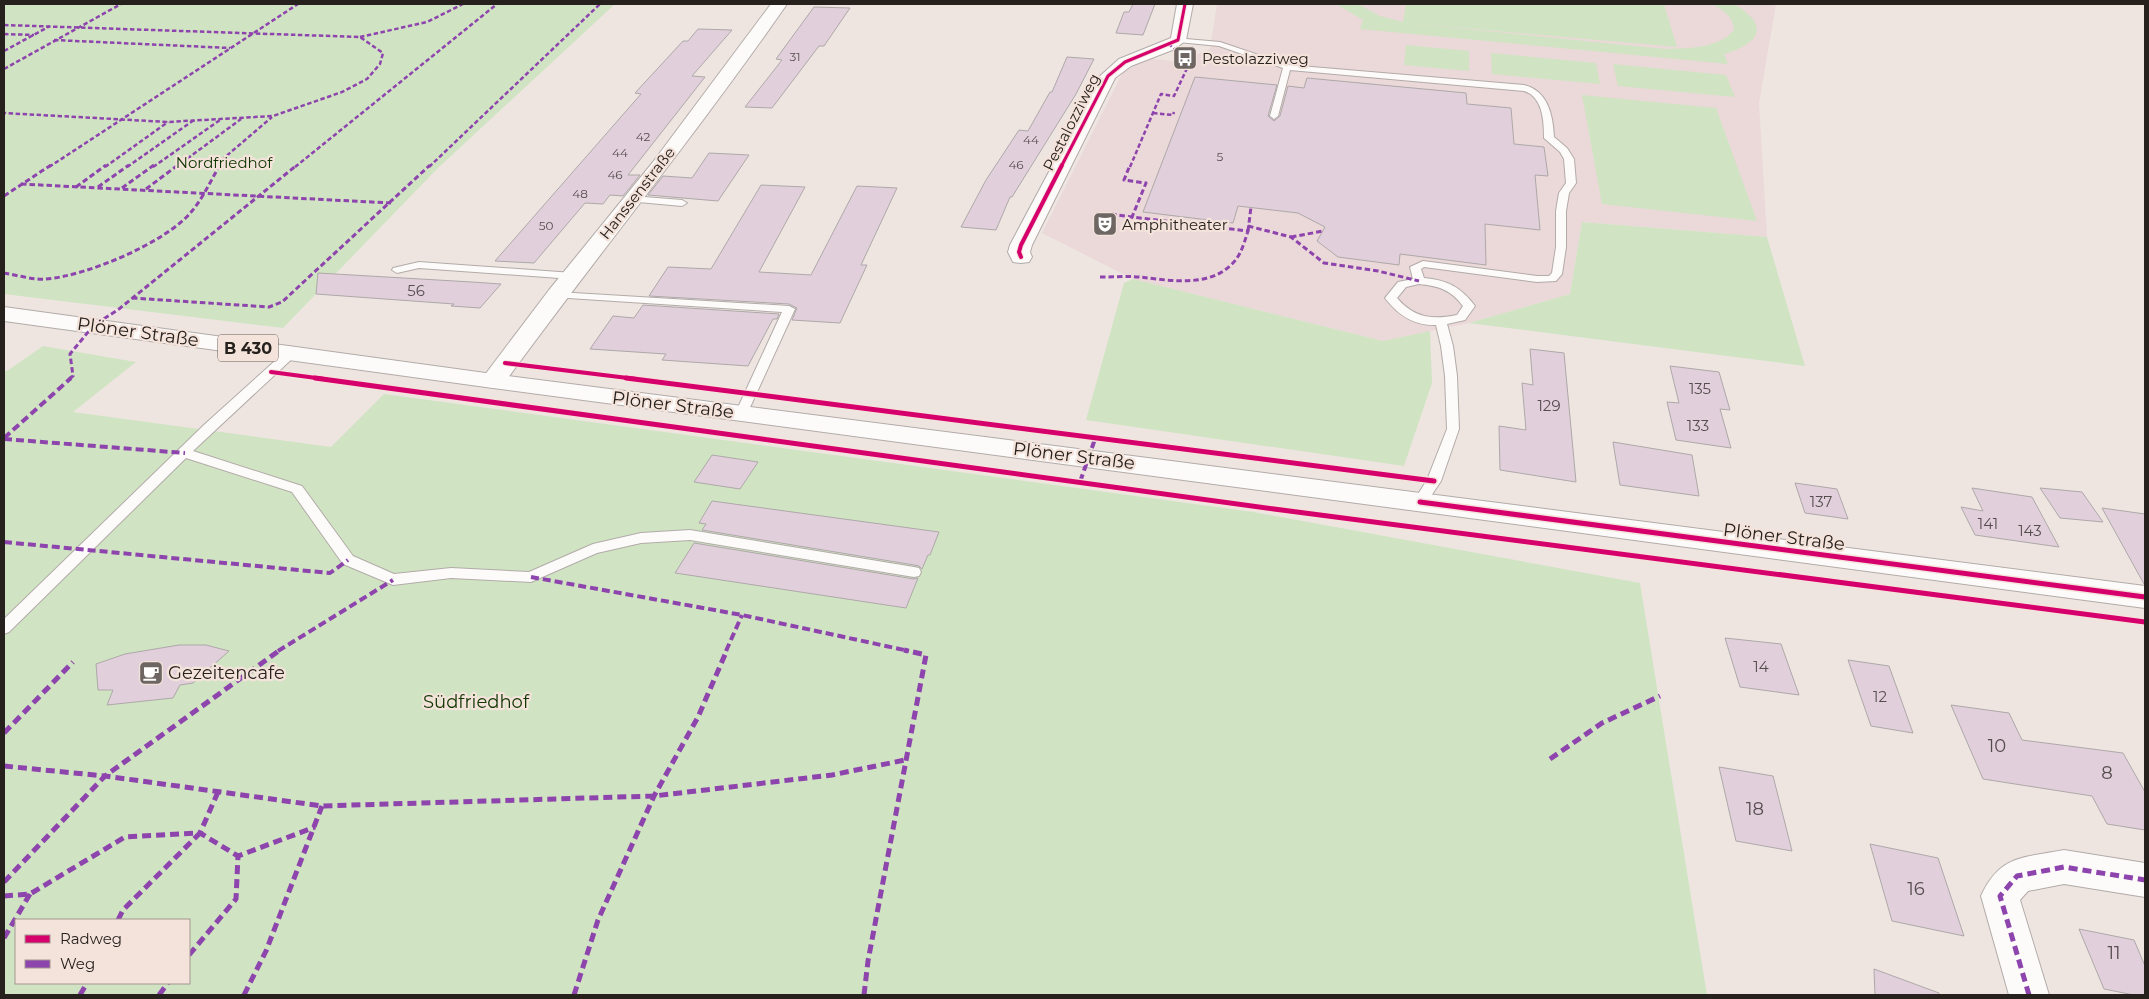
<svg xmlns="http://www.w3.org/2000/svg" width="2149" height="999" viewBox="0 0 2149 999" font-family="Montserrat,sans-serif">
  <rect width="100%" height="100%" fill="#eee5e1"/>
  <!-- education -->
  <polygon fill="#ebd8d8" points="1217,4 1776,4 1759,103 1767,237 1582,222 1570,294 1469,323 1383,341 1133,279 1042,233 1123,72 1148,58 1178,62 1210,49"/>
  <!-- green -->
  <g fill="#d0e4c3" fill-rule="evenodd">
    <polygon points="4,4 615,4 438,168 283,328 4,294"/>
    <path d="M1336,4H1358L1380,16L1403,22L1406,4H1664L1677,47L1406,23L1666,49C1689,48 1718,49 1734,30C1733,16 1723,10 1712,4C1719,4 1729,2 1735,5C1741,7 1747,13 1751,17C1769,37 1741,49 1724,54L1728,64L1360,29L1363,20Z"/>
    <polygon points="1406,45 1469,51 1469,71 1404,65"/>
    <polygon points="1491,53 1596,63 1600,84 1492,74"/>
    <polygon points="1613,64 1726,75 1735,97 1618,86"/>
    <polygon points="1582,95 1716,108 1757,221 1602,204"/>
    <polygon points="1582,222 1767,237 1805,366 1469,323 1570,294"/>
    <polygon points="1133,279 1383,341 1430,331 1432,383 1404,466 1086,420 1124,283"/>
    <path d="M43,346L136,362L73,412L331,447L384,394L1253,512L1640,583L1707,995H4V371H7ZM16,920H189V983H16Z"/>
  </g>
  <!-- building -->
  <g fill="#e1d0dc" stroke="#aea8a8">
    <polygon points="1133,4 1155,4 1143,35 1116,33 1124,12 1129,12"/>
    <polygon points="814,7 850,8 824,46 819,46 772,108 745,107 782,60 776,59"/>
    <polygon points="698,29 732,30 692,76 705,77 628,175 640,175 623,196 610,195 603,204 585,203 534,263 495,261 641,94 635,93 683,41 688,41"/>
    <polygon points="1067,57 1094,59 1076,94 1012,197 1010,197 996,230 961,227 986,180 1019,130 1028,131 1050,92 1052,92"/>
    <polygon points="1195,77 1277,85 1268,116 1274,121 1280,116 1288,86 1304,88 1307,78 1466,93 1467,104 1511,108 1514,144 1544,147 1548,176 1535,175 1540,230 1485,224 1486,265 1400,254 1399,265 1338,257 1317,241 1325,227 1298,213 1238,206 1233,223 1143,212"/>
    <polygon points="709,153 749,155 718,201 648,195 663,176 692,178"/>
    <polygon points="761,185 805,187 759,272 811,275 857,186 897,188 861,265 867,265 840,323 792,320 797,308 789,304 649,296 668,267 711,269"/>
    <polygon points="318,273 472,282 501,284 480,308 451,306 454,304 316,294"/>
    <polygon points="643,305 779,314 777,319 773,319 748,366 662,360 666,354 590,349 613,316 634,318"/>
    <polygon points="1530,349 1564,353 1576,482 1500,470 1499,426 1526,430 1522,383 1533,385"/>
    <polygon points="1670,366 1719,372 1730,410 1720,409 1731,448 1676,440 1667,402 1679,403"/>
    <polygon points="1613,442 1692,455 1699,496 1620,485"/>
    <polygon points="712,455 758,462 740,489 694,482"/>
    <polygon points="1795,483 1837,489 1848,519 1805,513"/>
    <polygon points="1972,488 2032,497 2059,547 1975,535 1961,507 1983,511"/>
    <polygon points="2040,488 2082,492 2103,522 2060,518"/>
    <polygon points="712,501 939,532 930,555 928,555 922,569 919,566 914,565 702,530 706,524 699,523"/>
    <polygon points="2102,508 2145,514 2145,584 2144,584"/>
    <polygon points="694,543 914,579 918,578 906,608 675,573"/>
    <polygon points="1725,638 1781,644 1799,695 1740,687"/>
    <polygon points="179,645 206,645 229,651 193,683 180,685 173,698 107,705 113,690 98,690 96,664 125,654"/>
    <polygon points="1848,660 1889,666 1913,733 1871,726"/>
    <polygon points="1951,705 2009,713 2022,740 2123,753 2145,792 2145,830 2107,824 2092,796 1983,779"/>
    <polygon points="1719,767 1773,776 1792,851 1736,841"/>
    <polygon points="1870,844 1938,858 1964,936 1892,921"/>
    <polygon points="2079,929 2134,940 2145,966 2145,995 2134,995 2104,989"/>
    <polygon points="1874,969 1939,993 1939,995 1875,995"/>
  </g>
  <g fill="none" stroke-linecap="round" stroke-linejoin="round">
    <defs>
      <g id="service">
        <path d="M1175,38L1220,42L1288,65L1524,85C1548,91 1553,115 1554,137L1567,148L1574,159L1576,183L1569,193L1566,211V247L1562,274L1556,281L1537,282L1424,267L1421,269L1424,278C1447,280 1461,287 1475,306L1465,320L1447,324L1453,346L1457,376L1459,429L1441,481L1425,505H1415L1413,502L1427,480L1447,429L1445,376L1441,346L1436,325C1414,326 1398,315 1385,298L1398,282L1413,279L1410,267L1423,261L1537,276H1549L1552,273L1556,247V211L1559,193L1566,183L1564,159L1560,152L1544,138C1544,121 1543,97 1524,91L1290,70L1278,116L1274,119L1270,116L1283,68L1219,46L1178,42H1175ZM1419,284C1439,286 1451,290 1463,306L1457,315C1432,320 1414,318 1397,298L1406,287Z"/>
        <polygon points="631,196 682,200 687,203 682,206 627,201 627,197"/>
        <polygon points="419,262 573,273 578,276 573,279 419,268 397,273 392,270 393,268"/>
        <polygon points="557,292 789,306 795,309 747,414 741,418 735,414 782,312 553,297 551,295 553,293"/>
        <polygon points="290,350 296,354 294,357 193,451 302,486 353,556 394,574 451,568 529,572 593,544 641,533 690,530 914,567 919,568 921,572 919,576 914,577 690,540 641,543 597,553 531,582 451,578 393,585 343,564 292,492 186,458 9,632 4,634 4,619 205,424 286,351"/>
      </g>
      <g id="minor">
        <path d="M771,4H787C696,135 595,258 502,386L493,388L484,386L481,381L484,376L549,290L653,162Z"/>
        <polygon points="1177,4 1193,4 1186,40 1175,49 1131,66 1115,78 1032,245 1030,252 1032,257 1029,262 1021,263 1013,262 1008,252 1010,245 1100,76 1119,59 1171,38"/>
        <path d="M2064,850L2145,863V897L2064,884L2028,891L2020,900L2049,995H2009L1981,896C2000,854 2024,858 2064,850Z"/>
      </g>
      <polygon id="primary" points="4,307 493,374 2145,586 2145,608 493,388 4,321"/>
    </defs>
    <!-- service casing -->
    <use href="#service" stroke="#b2aba8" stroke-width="2"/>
    <!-- minor casing -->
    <use href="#minor" stroke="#b2aba8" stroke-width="2"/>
    <!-- primary casing -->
    <use href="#primary" stroke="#b2aba8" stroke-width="2"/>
    <!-- service -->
    <use href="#service" fill="#fcfbfa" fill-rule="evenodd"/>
    <!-- minor -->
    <use href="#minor" fill="#fcfbfa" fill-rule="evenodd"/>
    <!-- primary -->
    <use href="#primary" fill="#fcfbfa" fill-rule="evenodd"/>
    <!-- quiet-far3 -->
    <g stroke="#8e44ad" stroke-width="2.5" stroke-dasharray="4.5 2.5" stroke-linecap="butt">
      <polyline points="4,25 360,37 383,53 380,64 367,79 342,92 273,116 168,122 4,113"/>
      <polyline points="4,34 34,35"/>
      <polyline points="360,37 427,22 463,4"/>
      <polyline points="54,40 230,48"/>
      <polyline points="4,51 50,26"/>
      <polyline points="4,69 121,4"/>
      <polyline points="1153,113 1173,115 1174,112"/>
      <polyline points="49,167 298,4"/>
      <polyline points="105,167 168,122"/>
      <polyline points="127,167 194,120"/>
      <polyline points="153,167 220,120"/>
      <polyline points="176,167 241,119"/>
      <polyline points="219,167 224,158 272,117"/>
      <polyline points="295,167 497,4"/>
      <polyline points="429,167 600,4"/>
      <polyline points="1130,167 1161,94 1174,96 1190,62 1170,45"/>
    </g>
    <!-- quiet-far2 -->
    <g stroke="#8e44ad" stroke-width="3" stroke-dasharray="5.5 3" stroke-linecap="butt">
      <polyline points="21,184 391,203"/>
      <polyline points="76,187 106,165"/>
      <polyline points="98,187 129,165"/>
      <polyline points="122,188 154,165"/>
      <polyline points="146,189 178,165"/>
      <polyline points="4,196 51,165"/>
      <polyline points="1111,214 1132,217 1125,225"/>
      <polyline points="1248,226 1291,237 1324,263 1378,271 1419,281"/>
      <polyline points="1248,231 1251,207"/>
      <polyline points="1291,237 1323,231"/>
      <path d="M4,273C17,275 32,280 46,279C86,276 166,243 192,211C203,198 211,180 220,165"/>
      <path d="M1100,277C1113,277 1126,276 1139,277C1168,280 1207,288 1231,265C1241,256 1244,243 1248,231L1132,217L1146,183L1124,180L1130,165"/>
      <polyline points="132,298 269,307 282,302 430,165"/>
      <polyline points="69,379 73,376 70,354 93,326 119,309 297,165"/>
    </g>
    <!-- quiet-far1 -->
    <g stroke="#8e44ad" stroke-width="4" stroke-dasharray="8 4" stroke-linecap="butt">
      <polyline points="4,438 71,378"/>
      <polyline points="4,439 185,453"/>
      <polyline points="1080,482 1095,439"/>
      <polyline points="4,542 330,573 348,560"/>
      <polyline points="531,577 742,615 909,651"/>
      <polyline points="278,651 393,580"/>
      <polyline points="726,651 742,615"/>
    </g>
    <!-- quiet -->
    <g stroke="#8e44ad" stroke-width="5" stroke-dasharray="9 5" stroke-linecap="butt">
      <polyline points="4,733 73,662"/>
      <polyline points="1550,759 1602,723 1660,696"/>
      <polyline points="4,766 105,776 322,806 654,796 832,775 905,760"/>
      <polyline points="218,792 200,833 238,856"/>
      <polyline points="4,882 105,776 280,650"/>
      <polyline points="4,896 30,894 125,837 200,833"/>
      <polyline points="118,920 123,910 200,833"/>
      <polyline points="4,938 30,894"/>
      <polyline points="189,955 236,899 238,856 315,827"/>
      <polyline points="80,995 87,983"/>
      <polyline points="159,995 168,983"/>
      <polyline points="244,995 266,951 322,806"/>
      <polyline points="574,995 598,920 654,796 698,717 727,650"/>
      <polyline points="864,995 868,961 926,655 904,650"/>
      <polyline points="2029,995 2000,896 2017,876 2064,867 2145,880"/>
    </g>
    <defs>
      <polyline id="cycleway-far2" points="1061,167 1108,76 1125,62 1178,40 1185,4"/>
      <g id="cycleway-far1">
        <polyline points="1021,257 1019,252 1021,245 1062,165"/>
        <polyline points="505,363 636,379"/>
        <polyline points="271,372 324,379"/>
      </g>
      <g id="cycleway">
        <polyline points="315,378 1274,509 2145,622"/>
        <polyline points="626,378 1434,481"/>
        <polyline points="1420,502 2145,597"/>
      </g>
    </defs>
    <!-- cycleway-far2 casing -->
    <use href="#cycleway-far2" stroke="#f4e3db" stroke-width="5"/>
    <!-- cycleway-far1 casing -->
    <use href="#cycleway-far1" stroke="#f4e3db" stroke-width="6"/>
    <!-- cycleway casing -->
    <use href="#cycleway" stroke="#f4e3db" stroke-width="8"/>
    <!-- cycleway-far2 -->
    <use href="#cycleway-far2" stroke="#d6006c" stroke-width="3"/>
    <!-- cycleway-far1 -->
    <use href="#cycleway-far1" stroke="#d6006c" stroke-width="4"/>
    <!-- cycleway -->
    <use href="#cycleway" stroke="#d6006c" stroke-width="5"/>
  </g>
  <!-- icons -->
  <defs>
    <symbol id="bus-square" viewBox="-11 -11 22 22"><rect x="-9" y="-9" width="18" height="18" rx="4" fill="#6d6662" stroke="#f4e3db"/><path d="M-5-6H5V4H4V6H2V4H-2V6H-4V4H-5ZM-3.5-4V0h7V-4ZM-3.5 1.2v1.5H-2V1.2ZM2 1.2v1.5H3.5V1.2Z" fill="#fff"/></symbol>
    <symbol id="theatre-square" viewBox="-11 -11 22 22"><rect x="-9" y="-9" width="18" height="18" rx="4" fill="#6d6662" stroke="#f4e3db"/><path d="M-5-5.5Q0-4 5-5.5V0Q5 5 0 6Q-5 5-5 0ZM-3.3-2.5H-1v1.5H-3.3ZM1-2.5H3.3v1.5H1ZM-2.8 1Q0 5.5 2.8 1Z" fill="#fff"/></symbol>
    <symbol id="cafe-square" viewBox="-11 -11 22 22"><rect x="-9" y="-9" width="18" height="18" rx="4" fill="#6d6662" stroke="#f4e3db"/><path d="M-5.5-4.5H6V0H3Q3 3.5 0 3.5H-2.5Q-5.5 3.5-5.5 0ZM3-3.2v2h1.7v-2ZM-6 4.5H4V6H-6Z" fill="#fff"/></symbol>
  </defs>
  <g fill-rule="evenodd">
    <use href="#bus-square" x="1171" y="44" width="28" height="28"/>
    <use href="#theatre-square" x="1091" y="210" width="28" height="28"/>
    <use href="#cafe-square" x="137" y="659" width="28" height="28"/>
  </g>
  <g text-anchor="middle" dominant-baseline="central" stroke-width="4.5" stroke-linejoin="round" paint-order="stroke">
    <!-- far-number labels -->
    <g font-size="12" fill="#564d4e">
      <text x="795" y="56">31</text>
      <text x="643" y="136">42</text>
      <text x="1031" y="139">44</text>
      <text x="620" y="152">44</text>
      <text x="1220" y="156">5</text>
      <text x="1016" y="164">46</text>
      <text x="615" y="174">46</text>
      <text x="580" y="193">48</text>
      <text x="546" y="225">50</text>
    </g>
    <!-- far-poi labels -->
    <g font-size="15" fill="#27211e" stroke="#f4e3db" text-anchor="start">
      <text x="1202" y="58">Pestolazziweg</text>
      <text x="1122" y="224">Amphitheater</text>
    </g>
    <!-- far-street labels -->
    <g font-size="15" fill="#27211e" stroke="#f4e3db">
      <text transform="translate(1071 122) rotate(-63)">Pestalozziweg</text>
      <text transform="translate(637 193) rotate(-52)">Hanssenstraße</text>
    </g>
    <!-- far-park labels -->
    <g font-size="15" fill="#0f3600" stroke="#f4e3db">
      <text x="224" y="162">Nordfriedhof</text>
    </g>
    <!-- number labels -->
    <g font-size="15" fill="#564d4e">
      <text x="416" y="290">56</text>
      <text x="1700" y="388">135</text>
      <text x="1549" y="405">129</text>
      <text x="1698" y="425">133</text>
      <text x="1821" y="501">137</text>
      <text x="1988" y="523">141</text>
      <text x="2030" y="530">143</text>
      <text x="1761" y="666">14</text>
      <text x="1880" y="696">12</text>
    </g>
    <!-- shield labels -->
    <rect fill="#f4e3db" stroke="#645b57" stroke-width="1" x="218" y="334.5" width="60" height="27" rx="4"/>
    <g font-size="16" font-weight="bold" fill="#27211e">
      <text x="248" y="348">B 430</text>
    </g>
    <!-- street labels -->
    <g font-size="18" fill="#27211e" stroke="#f4e3db">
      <text transform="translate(138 332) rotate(8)">Plöner Straße</text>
      <text transform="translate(673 405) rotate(7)">Plöner Straße</text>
      <text transform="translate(1074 456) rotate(7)">Plöner Straße</text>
      <text transform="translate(1784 537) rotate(7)">Plöner Straße</text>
    </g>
    <!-- poi labels -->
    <g font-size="18" fill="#27211e" stroke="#f4e3db" text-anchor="start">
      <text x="168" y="673">Gezeitencafe</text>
    </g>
    <!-- park labels -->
    <g font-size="18" fill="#0f3600" stroke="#f4e3db">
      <text x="476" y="702">Südfriedhof</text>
    </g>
    <!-- near-number labels -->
    <g font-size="18" fill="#564d4e">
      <text x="1997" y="746">10</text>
      <text x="2107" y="773">8</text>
      <text x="1755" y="809">18</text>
      <text x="1916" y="889">16</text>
      <text x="2114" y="953">11</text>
    </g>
  </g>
  <!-- border -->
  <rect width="2149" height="999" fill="none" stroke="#27211e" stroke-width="10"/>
  <!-- legend -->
  <rect x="15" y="919" width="175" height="65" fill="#f4e3db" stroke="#a2958f"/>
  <rect x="25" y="935" width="25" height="8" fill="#d6006c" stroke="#a2958f"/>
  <text x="60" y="944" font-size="15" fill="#27211e">Radweg</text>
  <rect x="25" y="960" width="25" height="8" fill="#8e44ad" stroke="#a2958f"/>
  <text x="60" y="969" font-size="15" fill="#27211e">Weg</text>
</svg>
